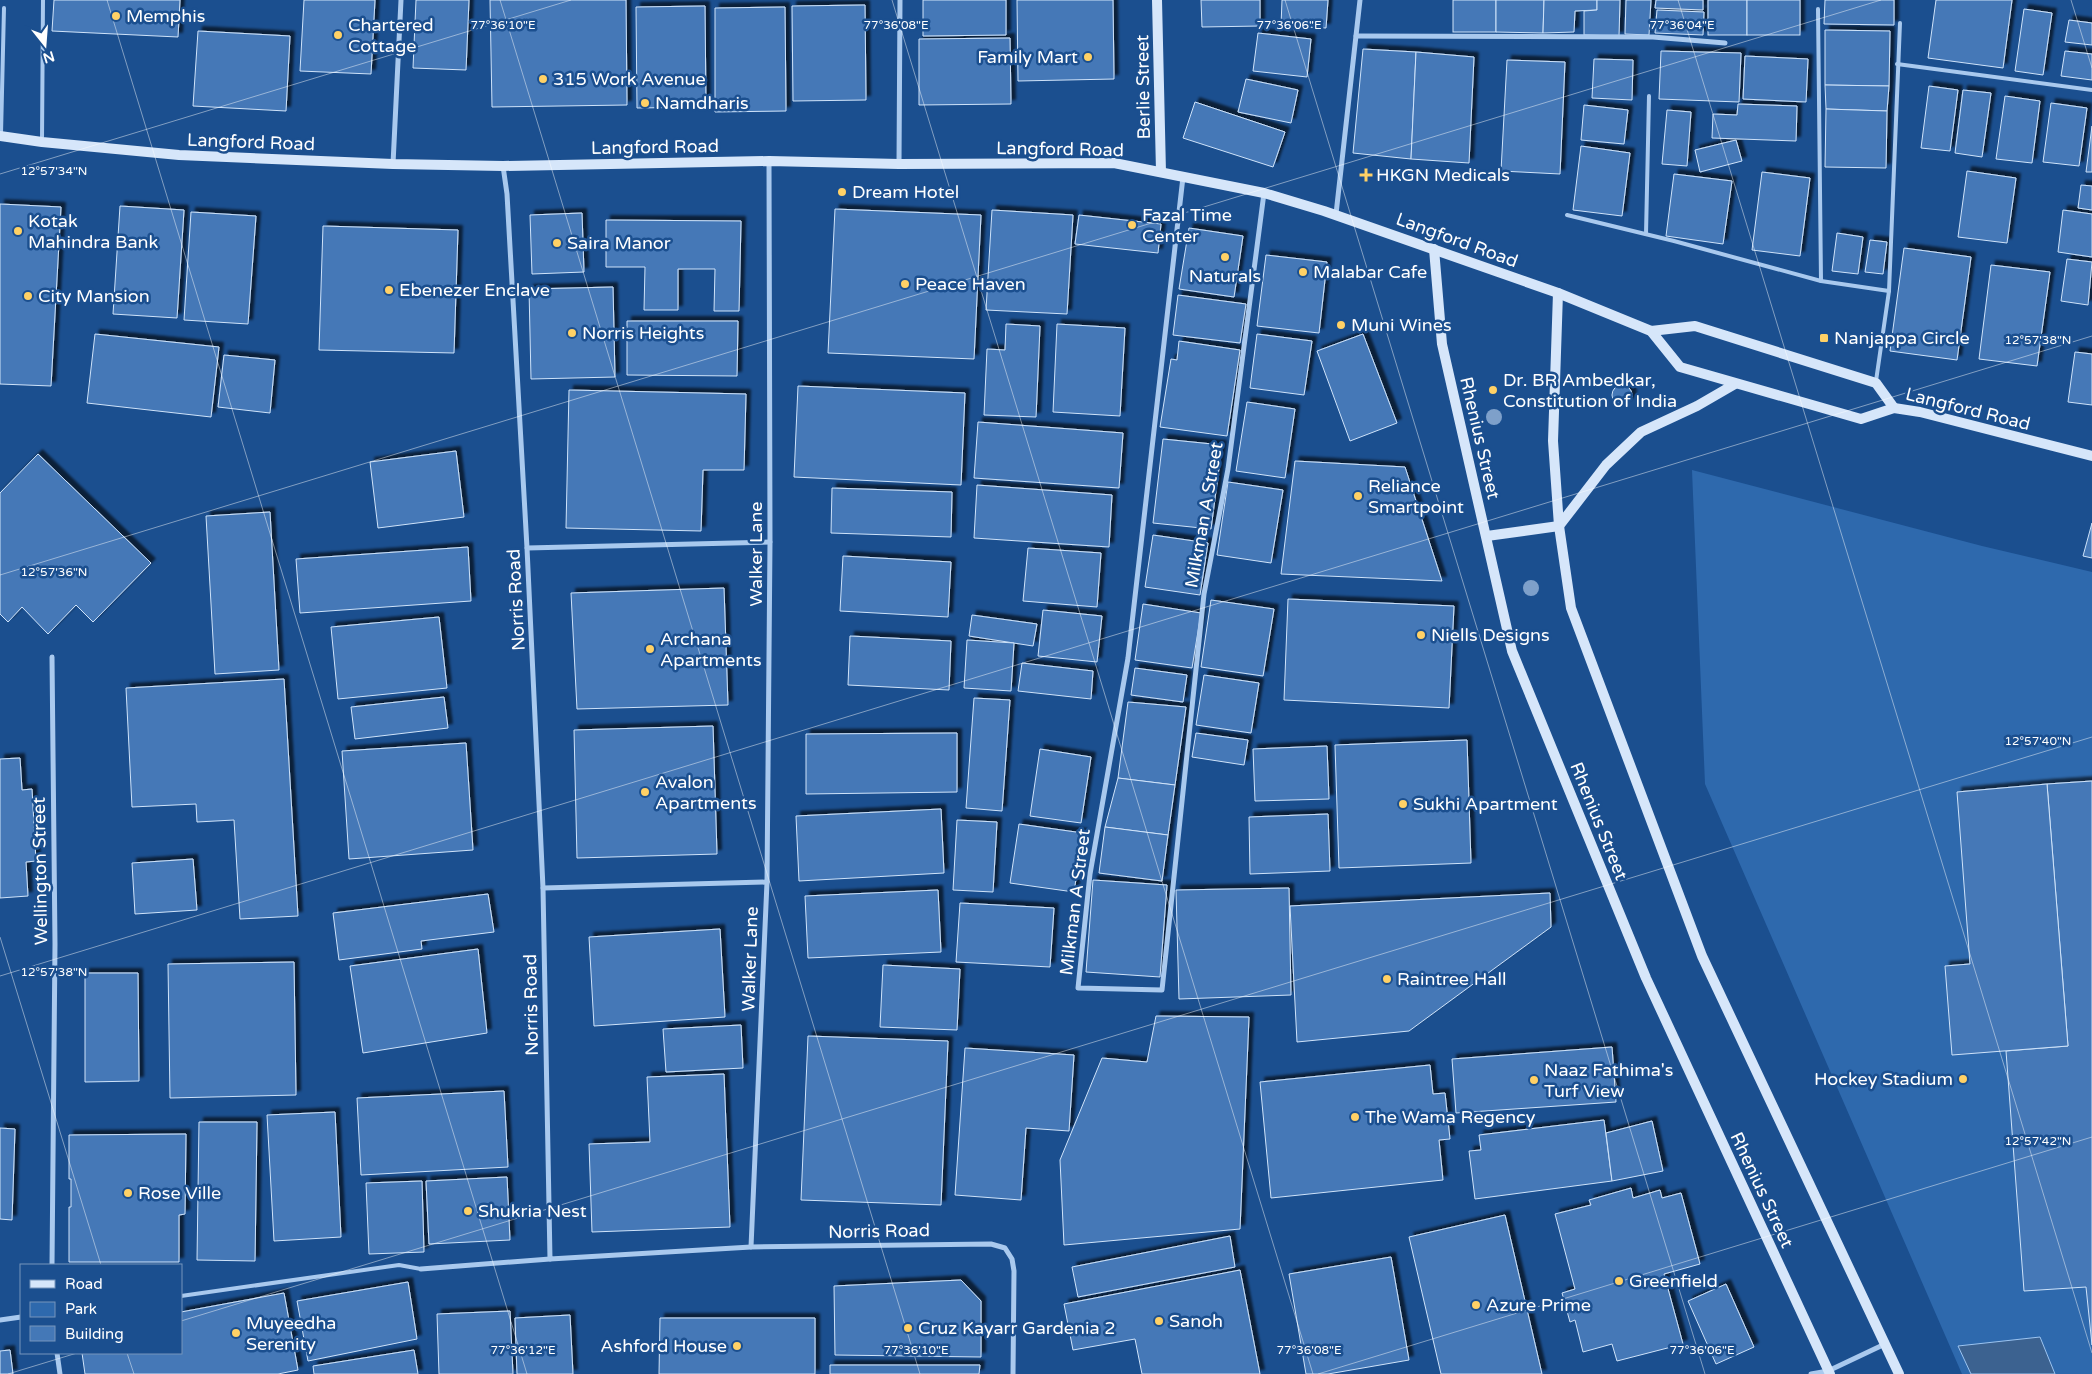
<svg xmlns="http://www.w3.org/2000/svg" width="2092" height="1374" viewBox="0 0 2092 1374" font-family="'Varela Round',sans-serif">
  <defs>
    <filter id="shadow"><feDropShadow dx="4.5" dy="-4.5" stdDeviation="1" flood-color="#0009"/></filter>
  </defs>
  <rect width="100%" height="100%" fill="#1b4f8f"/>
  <!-- green -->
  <polygon fill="#2e69ad" points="1692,470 1982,546 2092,572 2092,1374 1962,1374 1705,784"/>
  <!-- water -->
  <polygon fill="#3c6290" stroke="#9cc4f0" points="2040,1337 2055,1374 1971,1374 1958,1346"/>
  <!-- building -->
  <g fill="#4478b7" stroke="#cfe3fa" filter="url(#shadow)">
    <polygon points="54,0 180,0 178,37 52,31"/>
    <polygon points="304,0 375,0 371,74 300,71"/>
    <polygon points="416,0 469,0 466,70 413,68"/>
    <polygon points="490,0 626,0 627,105 492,107"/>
    <polygon points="923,0 1006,0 1006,35 923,36"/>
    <polygon points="1017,0 1113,0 1114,79 1018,81"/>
    <polygon points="1201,0 1260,0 1260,26 1202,27"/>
    <polygon points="1282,0 1328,0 1326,28 1281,26"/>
    <rect x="1453" y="0" width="43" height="32"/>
    <polygon points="1496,0 1544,0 1543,33 1496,32"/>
    <polygon points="1544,0 1597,0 1597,10 1575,11 1574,32 1543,33"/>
    <polygon points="1597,0 1620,0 1619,36 1584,35 1584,11 1597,10"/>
    <polygon points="1626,0 1651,0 1649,35 1625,34"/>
    <polygon points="1656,0 1703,0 1703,10 1655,8"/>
    <rect x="1708" y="0" width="39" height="35"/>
    <rect x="1747" y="0" width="53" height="35"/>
    <polygon points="1825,0 1894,0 1894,25 1824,24"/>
    <polygon points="1936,0 2012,0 2003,68 1928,58"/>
    <polygon points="865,5 866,100 793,101 792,6"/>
    <polygon points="705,6 706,107 637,108 636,7"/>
    <polygon points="785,7 786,111 715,112 715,8"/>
    <polygon points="2024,9 2052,13 2043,75 2015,71"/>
    <polygon points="1657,10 1704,12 1703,35 1655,33"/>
    <polygon points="2069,20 2092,23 2092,45 2065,42"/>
    <polygon points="1825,30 1890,31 1889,86 1825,85"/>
    <polygon points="198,31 290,36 286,111 193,106"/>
    <polygon points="1258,33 1311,39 1307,77 1253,71"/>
    <polygon points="1010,38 1011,104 919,105 919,39"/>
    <polygon points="1363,49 1416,52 1411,159 1353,153"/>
    <polygon points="1661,51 1741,53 1739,102 1659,99"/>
    <polygon points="2065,51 2092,54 2092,80 2061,76"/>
    <polygon points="1416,52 1474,57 1469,163 1411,159"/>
    <polygon points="1745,56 1808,59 1806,102 1743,99"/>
    <polygon points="1594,59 1633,60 1632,100 1592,98"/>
    <polygon points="1507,60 1565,62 1560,174 1501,171"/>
    <polygon points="1246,79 1298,90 1291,123 1238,112"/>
    <polygon points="1825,85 1889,86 1887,111 1826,109"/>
    <polygon points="1929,86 1958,90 1950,151 1921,148"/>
    <polygon points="1963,90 1991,93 1982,157 1955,153"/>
    <polygon points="2005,96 2040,101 2032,163 1996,159"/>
    <polygon points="1195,102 1285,132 1273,167 1183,138"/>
    <polygon points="2051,103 2087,108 2079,166 2043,162"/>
    <polygon points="1738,104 1797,106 1796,141 1712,138 1713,114 1737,115"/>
    <polygon points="1584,105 1628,110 1624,144 1581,140"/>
    <polygon points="1826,109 1887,111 1886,168 1825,167"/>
    <polygon points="1667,110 1691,112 1687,166 1662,164"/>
    <polygon points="2092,126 2092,172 2086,172"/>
    <polygon points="1736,140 1742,161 1700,172 1695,150"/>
    <polygon points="1581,146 1630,153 1622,216 1573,210"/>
    <polygon points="1967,171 2016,178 2007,243 1958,237"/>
    <polygon points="1762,172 1810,178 1800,256 1752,250"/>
    <polygon points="1674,174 1732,181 1723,244 1666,236"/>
    <polygon points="2081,185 2092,186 2092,210 2078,208"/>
    <polygon points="0,204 61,207 51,386 0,384"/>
    <polygon points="120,206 184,210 177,318 113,314"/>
    <polygon points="835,209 981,215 974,359 828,353"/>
    <polygon points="992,210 1073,215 1067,314 986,310"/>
    <polygon points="2063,210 2092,214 2092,257 2058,252"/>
    <polygon points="191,212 256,216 248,324 184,320"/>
    <polygon points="582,213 584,272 532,274 530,215"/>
    <polygon points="1079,215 1161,224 1158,253 1075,244"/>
    <polygon points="606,220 741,221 739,311 714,311 715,269 678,269 678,310 644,310 645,267 606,267"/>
    <polygon points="323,226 458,230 454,353 319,350"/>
    <polygon points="1189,228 1243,236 1234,297 1179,289"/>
    <polygon points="1837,233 1863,237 1858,274 1832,271"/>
    <polygon points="1870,240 1887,242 1883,274 1865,272"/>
    <polygon points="1904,248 1971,257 1957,360 1890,351"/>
    <polygon points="1266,255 1327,262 1319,333 1257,326"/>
    <polygon points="2067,259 2092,262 2088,305 2061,301"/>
    <polygon points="1991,265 2050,272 2037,366 1979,359"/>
    <polygon points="613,287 615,377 531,379 529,289"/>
    <polygon points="1178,295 1246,304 1240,343 1173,335"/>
    <polygon points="627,321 738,321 737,376 627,375"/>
    <polygon points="1006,324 1040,326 1036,417 984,415 987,349 1005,350"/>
    <polygon points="1057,324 1125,328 1120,416 1053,412"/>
    <polygon points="95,334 219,347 211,417 87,403"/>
    <polygon points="1257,334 1312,341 1304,395 1250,388"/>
    <polygon points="1363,334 1397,423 1350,441 1317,351"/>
    <polygon points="1179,341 1240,350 1227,436 1160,427 1171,359 1177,360"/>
    <polygon points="2075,352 2092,354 2092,405 2068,402"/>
    <polygon points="224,355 275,360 270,413 218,407"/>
    <circle cx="1622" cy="395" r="10"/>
    <polygon points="798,386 965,393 961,485 794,477"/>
    <polygon points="569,390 746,394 744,470 703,470 701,531 566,528"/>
    <polygon points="1247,402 1295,409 1285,478 1236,471"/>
    <polygon points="978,422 1123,433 1119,488 974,478"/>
    <polygon points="1163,439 1222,445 1211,529 1153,523"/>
    <polygon points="456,451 464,517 378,528 370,462"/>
    <polygon points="38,454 151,563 93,622 76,605 48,634 22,607 8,622 0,614 0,493"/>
    <polygon points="1295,461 1405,467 1442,581 1281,574"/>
    <polygon points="1228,482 1283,490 1271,563 1217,555"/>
    <polygon points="977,485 1112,495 1109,547 974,538"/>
    <polygon points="832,488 952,492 951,537 831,533"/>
    <polygon points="270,512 279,670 215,674 206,516"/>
    <polygon points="2092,523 2092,558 2083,556"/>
    <polygon points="1153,535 1208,543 1200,595 1145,587"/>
    <polygon points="468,547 471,601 300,613 296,559"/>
    <polygon points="1028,548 1101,553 1097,607 1023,601"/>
    <polygon points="843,556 951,562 948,617 840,611"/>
    <polygon points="724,588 728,705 577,709 571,593"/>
    <polygon points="1288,599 1454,606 1449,708 1284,700"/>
    <polygon points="1211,600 1274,609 1263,676 1201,667"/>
    <polygon points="1143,604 1201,613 1192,668 1135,660"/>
    <polygon points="1043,610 1102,616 1097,662 1038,656"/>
    <polygon points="972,615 1037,624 1033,646 969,636"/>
    <polygon points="439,617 447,688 338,699 331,627"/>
    <polygon points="850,636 951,641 949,690 848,685"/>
    <polygon points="967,640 1014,643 1011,691 964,688"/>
    <polygon points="1022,663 1093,671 1091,699 1018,691"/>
    <polygon points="1135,668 1187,675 1183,702 1131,695"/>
    <polygon points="1204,675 1259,683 1251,733 1196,725"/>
    <polygon points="284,679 298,916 240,919 234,820 197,822 196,804 132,807 126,688"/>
    <polygon points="444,697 448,728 355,739 351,707"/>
    <polygon points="974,698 1010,700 1002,811 966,808"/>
    <polygon points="1128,702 1186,707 1175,785 1118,778"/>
    <polygon points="713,726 717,854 577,858 574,730"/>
    <polygon points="957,733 957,792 806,794 806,734"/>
    <polygon points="1196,733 1248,740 1244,765 1192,757"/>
    <polygon points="1467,740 1471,863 1339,868 1335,745"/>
    <polygon points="466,743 473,850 349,859 342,751"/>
    <polygon points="1327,746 1329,799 1255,801 1253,749"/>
    <polygon points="1040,749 1091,757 1081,823 1030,816"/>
    <polygon points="20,758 22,790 32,789 36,861 26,862 28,896 0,898 0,759"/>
    <polygon points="1118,778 1175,785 1168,835 1105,827"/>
    <polygon points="2092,781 2092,1345 2086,1287 2024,1291 2006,1051 2068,1046 2047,784"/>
    <polygon points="2047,784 2068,1046 1952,1055 1945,966 1970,964 1957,792"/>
    <polygon points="941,809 944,873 799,881 796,816"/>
    <polygon points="1328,814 1330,871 1250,874 1249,817"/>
    <polygon points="957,820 997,822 993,892 953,890"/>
    <polygon points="1019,824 1083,833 1074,892 1010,883"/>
    <polygon points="1105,827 1168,835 1162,881 1099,873"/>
    <polygon points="193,859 197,910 135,914 132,863"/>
    <polygon points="1093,880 1167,885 1160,977 1086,972"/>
    <polygon points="1289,888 1291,995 1179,999 1176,890"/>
    <polygon points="938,890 941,952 808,958 805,896"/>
    <polygon points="1550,893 1551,927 1409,1031 1297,1042 1290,906"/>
    <polygon points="488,894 494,932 421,941 422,949 339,960 333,913"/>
    <polygon points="960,903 1054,908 1050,967 956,962"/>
    <polygon points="720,929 725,1017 594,1026 589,937"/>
    <polygon points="478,949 487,1033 363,1053 350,966"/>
    <polygon points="294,962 296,1095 170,1098 168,964"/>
    <polygon points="883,965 960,969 957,1030 880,1027"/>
    <polygon points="85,973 138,973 139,1081 85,1082"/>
    <polygon points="1156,1016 1249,1017 1240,1229 1064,1245 1060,1160 1102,1058 1147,1062"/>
    <polygon points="741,1025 743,1068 666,1072 663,1029"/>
    <polygon points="808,1036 948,1041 941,1205 801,1200"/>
    <polygon points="1612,1047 1616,1102 1456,1113 1452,1059"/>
    <polygon points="965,1048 1074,1055 1069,1131 1026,1128 1021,1200 955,1195"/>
    <polygon points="1430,1065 1433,1094 1445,1093 1450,1139 1439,1140 1443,1180 1271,1198 1260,1082"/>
    <polygon points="724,1074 730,1227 592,1232 589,1144 650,1142 647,1077"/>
    <polygon points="504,1091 508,1167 361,1175 357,1098"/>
    <polygon points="335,1112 341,1237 274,1241 267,1115"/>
    <polygon points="1604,1120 1612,1181 1475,1199 1469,1151 1481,1150 1479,1135"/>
    <polygon points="1652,1121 1663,1171 1612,1181 1606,1133"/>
    <polygon points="199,1122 257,1122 255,1261 197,1260"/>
    <polygon points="0,1128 15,1129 12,1220 0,1219"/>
    <polygon points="186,1134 185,1214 179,1215 179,1262 69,1262 69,1207 71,1207 71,1179 69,1179 69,1135"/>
    <polygon points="507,1177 510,1240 429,1244 426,1181"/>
    <polygon points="422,1181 424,1252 369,1254 366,1183"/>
    <polygon points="1631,1188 1633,1198 1660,1190 1662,1198 1681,1193 1700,1264 1664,1274 1683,1344 1617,1361 1612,1344 1583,1352 1575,1320 1570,1322 1562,1293 1575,1289 1555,1214 1591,1205 1589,1200"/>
    <polygon points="1505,1215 1542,1374 1441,1374 1409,1237"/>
    <polygon points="1230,1236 1235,1267 1078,1297 1072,1267"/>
    <polygon points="1391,1257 1409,1360 1328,1374 1306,1374 1289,1274"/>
    <polygon points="1240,1270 1260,1374 1142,1374 1135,1339 1073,1350 1064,1304"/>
    <polygon points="961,1280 981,1301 981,1357 835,1355 834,1286"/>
    <polygon points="408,1282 417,1339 308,1361 297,1301"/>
    <polygon points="1726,1284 1754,1347 1716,1364 1688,1301"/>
    <polygon points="284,1293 298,1370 278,1374 85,1374 82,1353 181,1353 181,1312"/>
    <polygon points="510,1311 513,1374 439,1374 437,1314"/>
    <polygon points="570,1315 573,1374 517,1374 515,1318"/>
    <polygon points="660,1318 815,1318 815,1374 659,1374"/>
    <polygon points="10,1350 13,1374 0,1374 0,1351"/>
    <polygon points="414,1350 418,1374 314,1374 313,1366"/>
    <polygon points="830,1365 980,1365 979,1374 830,1374"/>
  </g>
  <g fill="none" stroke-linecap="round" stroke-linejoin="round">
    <!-- lane -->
    <g stroke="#a9c9ee" stroke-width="4">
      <polyline points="1818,9 1821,281"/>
      <polyline points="1897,64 2092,90"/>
      <polyline points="1,134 4,8"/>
      <polyline points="42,140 43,0"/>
      <polyline points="1567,215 1674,241 1821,281 1889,291"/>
      <polyline points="1646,234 1649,96"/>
      <polyline points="1876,381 1889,291 1900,23"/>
      <polyline points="181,1296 399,1265 421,1269"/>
    </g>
    <!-- street -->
    <g stroke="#a9c9ee" stroke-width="5">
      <polyline points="1356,36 1653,37 1725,43"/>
      <polyline points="393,164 401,0"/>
      <polyline points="899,164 900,0"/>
      <polyline points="503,166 507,194 527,548 543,888 550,1259 751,1247 991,1244 1005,1248 1012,1259 1014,1271 1013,1374"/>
      <polyline points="1183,177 1128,658 1090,874 1078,988 1162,990 1204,594 1228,469 1264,193"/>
      <polyline points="1336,214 1360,0"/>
      <polyline points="527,548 770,542"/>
      <polyline points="52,657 55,944 52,1265"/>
      <polyline points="543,888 767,882"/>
      <polyline points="751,1247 767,882 770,542 769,161"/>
      <polyline points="421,1269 550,1259"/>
      <polyline points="0,1320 21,1317"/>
      <polyline points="57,1353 60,1374"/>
      <polyline points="1811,1374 1828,1371 1885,1344"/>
    </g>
    <!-- secondary -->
    <g stroke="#d6e6fa" stroke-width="10">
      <polyline points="1157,0 1161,172"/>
      <polyline points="0,136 42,142 179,155 393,164 503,166 769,161 899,164 1114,163 1264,193 1324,211 1558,293 1651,331 1680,367 1861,419 1894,408 1920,412 2092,456"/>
      <polyline points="1434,249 1442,344 1512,651 1646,978 1830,1374"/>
      <polyline points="1558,293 1553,441 1559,526 1571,608 1702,956 1899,1374"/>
      <polyline points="1651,331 1695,326 1876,383 1894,408"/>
      <polyline points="1487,536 1559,526 1606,465 1641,432 1697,406 1735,384"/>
    </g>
  </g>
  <!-- trees -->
  <g fill="#7ea0ca">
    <circle cx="1494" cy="417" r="8"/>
    <circle cx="1531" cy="588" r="8"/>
  </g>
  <!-- ticks -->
  <path fill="none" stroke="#fff" stroke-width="1" stroke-opacity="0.45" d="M107,0L527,1374M500,0L920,1374M892,0L1313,1374M1285,0L1705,1374M1678,0L2092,1353M2071,0L2092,68M0,174L571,0M0,575L1881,0M0,937L101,1265M0,976L2092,336M181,1321L2092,737M127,1353L134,1374M8,1374L77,1353M1318,1374L2092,1137"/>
  <!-- markers -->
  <g fill="#ffd166" stroke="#1b4f8f" stroke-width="2">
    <circle cx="116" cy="16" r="5"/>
    <circle cx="338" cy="35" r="5"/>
    <circle cx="1088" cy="57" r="5"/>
    <circle cx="543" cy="79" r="5"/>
    <circle cx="645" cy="103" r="5"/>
    <path d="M1363.5 167.5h5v5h5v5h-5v5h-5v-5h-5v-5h5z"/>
    <circle cx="842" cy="192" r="5"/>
    <circle cx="1132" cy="225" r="5"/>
    <circle cx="18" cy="231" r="5"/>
    <circle cx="557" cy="243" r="5"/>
    <circle cx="1225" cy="257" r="5"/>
    <circle cx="1303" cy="272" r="5"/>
    <circle cx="905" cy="284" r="5"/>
    <circle cx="389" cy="290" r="5"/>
    <circle cx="28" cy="296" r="5"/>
    <circle cx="1341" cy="325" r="5"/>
    <circle cx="572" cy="333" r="5"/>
    <rect x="1819" y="333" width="10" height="10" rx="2.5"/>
    <circle cx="1493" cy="390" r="5"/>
    <circle cx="1358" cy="496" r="5"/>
    <circle cx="1421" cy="635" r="5"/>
    <circle cx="650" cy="649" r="5"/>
    <circle cx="645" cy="792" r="5"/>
    <circle cx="1403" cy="804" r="5"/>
    <circle cx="1387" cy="979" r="5"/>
    <circle cx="1963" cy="1079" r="5"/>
    <circle cx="1534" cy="1080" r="5"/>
    <circle cx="1355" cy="1117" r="5"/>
    <circle cx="128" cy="1193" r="5"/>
    <circle cx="468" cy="1211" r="5"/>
    <circle cx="1619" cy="1281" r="5"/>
    <circle cx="1476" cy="1305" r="5"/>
    <circle cx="1159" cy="1321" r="5"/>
    <circle cx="908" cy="1328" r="5"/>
    <circle cx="236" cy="1333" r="5"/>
    <circle cx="737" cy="1346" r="5"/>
  </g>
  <g text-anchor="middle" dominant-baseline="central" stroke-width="5" stroke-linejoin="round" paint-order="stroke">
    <!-- poi labels -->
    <g font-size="18" fill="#fff" stroke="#1b4f8f" text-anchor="start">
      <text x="126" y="16">Memphis</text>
      <text x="348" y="25">Chartered<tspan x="348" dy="21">Cottage</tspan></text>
      <text x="1078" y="57" text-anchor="end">Family Mart</text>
      <text x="553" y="79">315 Work Avenue</text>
      <text x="655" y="103">Namdharis</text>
      <text x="1376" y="175">HKGN Medicals</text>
      <text x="852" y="192">Dream Hotel</text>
      <text x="1142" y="215">Fazal Time<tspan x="1142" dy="21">Center</tspan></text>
      <text x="28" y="221">Kotak<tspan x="28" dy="21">Mahindra Bank</tspan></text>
      <text x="567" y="243">Saira Manor</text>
      <text x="1313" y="272">Malabar Cafe</text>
      <text x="1225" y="276" text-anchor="middle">Naturals</text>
      <text x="915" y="284">Peace Haven</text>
      <text x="399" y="290">Ebenezer Enclave</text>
      <text x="38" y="296">City Mansion</text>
      <text x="1351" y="325">Muni Wines</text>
      <text x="582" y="333">Norris Heights</text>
      <text x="1834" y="338">Nanjappa Circle</text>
      <text x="1503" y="380">Dr. BR Ambedkar,<tspan x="1503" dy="21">Constitution of India</tspan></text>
      <text x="1368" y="486">Reliance<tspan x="1368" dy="21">Smartpoint</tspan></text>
      <text x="1431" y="635">Niells Designs</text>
      <text x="660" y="639">Archana<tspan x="660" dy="21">Apartments</tspan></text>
      <text x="655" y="782">Avalon<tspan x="655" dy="21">Apartments</tspan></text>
      <text x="1413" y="804">Sukhi Apartment</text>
      <text x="1397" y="979">Raintree Hall</text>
      <text x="1544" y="1070">Naaz Fathima's<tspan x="1544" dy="21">Turf View</tspan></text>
      <text x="1953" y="1079" text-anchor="end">Hockey Stadium</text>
      <text x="1365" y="1117">The Wama Regency</text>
      <text x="138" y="1193">Rose Ville</text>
      <text x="478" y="1211">Shukria Nest</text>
      <text x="1629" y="1281">Greenfield</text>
      <text x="1486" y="1305">Azure Prime</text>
      <text x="1169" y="1321">Sanoh</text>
      <text x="246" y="1323">Muyeedha<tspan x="246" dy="21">Serenity</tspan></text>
      <text x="918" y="1328">Cruz Kayarr Gardenia 2</text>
      <text x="727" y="1346" text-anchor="end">Ashford House</text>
    </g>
    <!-- street labels -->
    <g font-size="18" fill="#fff" stroke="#1b4f8f">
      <text transform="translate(1143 87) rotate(-91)">Berlie Street</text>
      <text transform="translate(251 142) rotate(2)">Langford Road</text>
      <text transform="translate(655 147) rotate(-1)">Langford Road</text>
      <text transform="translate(1060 149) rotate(1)">Langford Road</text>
      <text transform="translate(1457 240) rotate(20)">Langford Road</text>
      <text transform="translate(1968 409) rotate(14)">Langford Road</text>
      <text transform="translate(1480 438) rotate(77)">Rhenius Street</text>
      <text transform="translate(1204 515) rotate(-80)">Milkman A Street</text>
      <text transform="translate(756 554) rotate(-90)">Walker Lane</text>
      <text transform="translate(516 600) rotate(-93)">Norris Road</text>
      <text transform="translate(1599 821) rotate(68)">Rhenius Street</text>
      <text transform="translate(40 871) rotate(-91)">Wellington Street</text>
      <text transform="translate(1075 902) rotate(-83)">Milkman A Street</text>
      <text transform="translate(750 959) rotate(-88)">Walker Lane</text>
      <text transform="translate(531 1005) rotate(-91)">Norris Road</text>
      <text transform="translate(1762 1190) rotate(65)">Rhenius Street</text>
      <text transform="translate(879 1231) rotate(-1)">Norris Road</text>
    </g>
  </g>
  <g font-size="12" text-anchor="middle" fill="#fff" stroke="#1b4f8f" stroke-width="5" stroke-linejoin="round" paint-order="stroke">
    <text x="503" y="29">77°36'10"E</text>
    <text x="896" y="29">77°36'08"E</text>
    <text x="1289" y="29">77°36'06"E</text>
    <text x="1682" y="29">77°36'04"E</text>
    <text x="54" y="175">12°57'34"N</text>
    <text x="2038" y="344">12°57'38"N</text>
    <text x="54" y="576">12°57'36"N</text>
    <text x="2038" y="745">12°57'40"N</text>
    <text x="54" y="976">12°57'38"N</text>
    <text x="2038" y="1145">12°57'42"N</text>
    <text x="523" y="1354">77°36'12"E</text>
    <text x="916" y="1354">77°36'10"E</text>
    <text x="1309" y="1354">77°36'08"E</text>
    <text x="1702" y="1354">77°36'06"E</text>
  </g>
  <!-- legend -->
  <rect x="20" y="1264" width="162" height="90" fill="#1b4f8f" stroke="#7695bc"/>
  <rect x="30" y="1280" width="25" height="8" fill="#d6e6fa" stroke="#7695bc"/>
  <text x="65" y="1289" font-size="15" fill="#ffffff">Road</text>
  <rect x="30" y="1302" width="25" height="15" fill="#2e69ad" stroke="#7695bc"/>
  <text x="65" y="1314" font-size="15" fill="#ffffff">Park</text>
  <rect x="30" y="1326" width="25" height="15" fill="#4478b7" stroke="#7695bc"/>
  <text x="65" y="1339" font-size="15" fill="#ffffff">Building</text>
  <!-- north arrow -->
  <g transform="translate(45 45) rotate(163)" stroke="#1b4f8f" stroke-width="4" paint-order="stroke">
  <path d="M0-4L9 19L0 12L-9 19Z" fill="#ffffff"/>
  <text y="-8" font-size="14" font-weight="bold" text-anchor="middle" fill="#ffffff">N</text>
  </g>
</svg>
